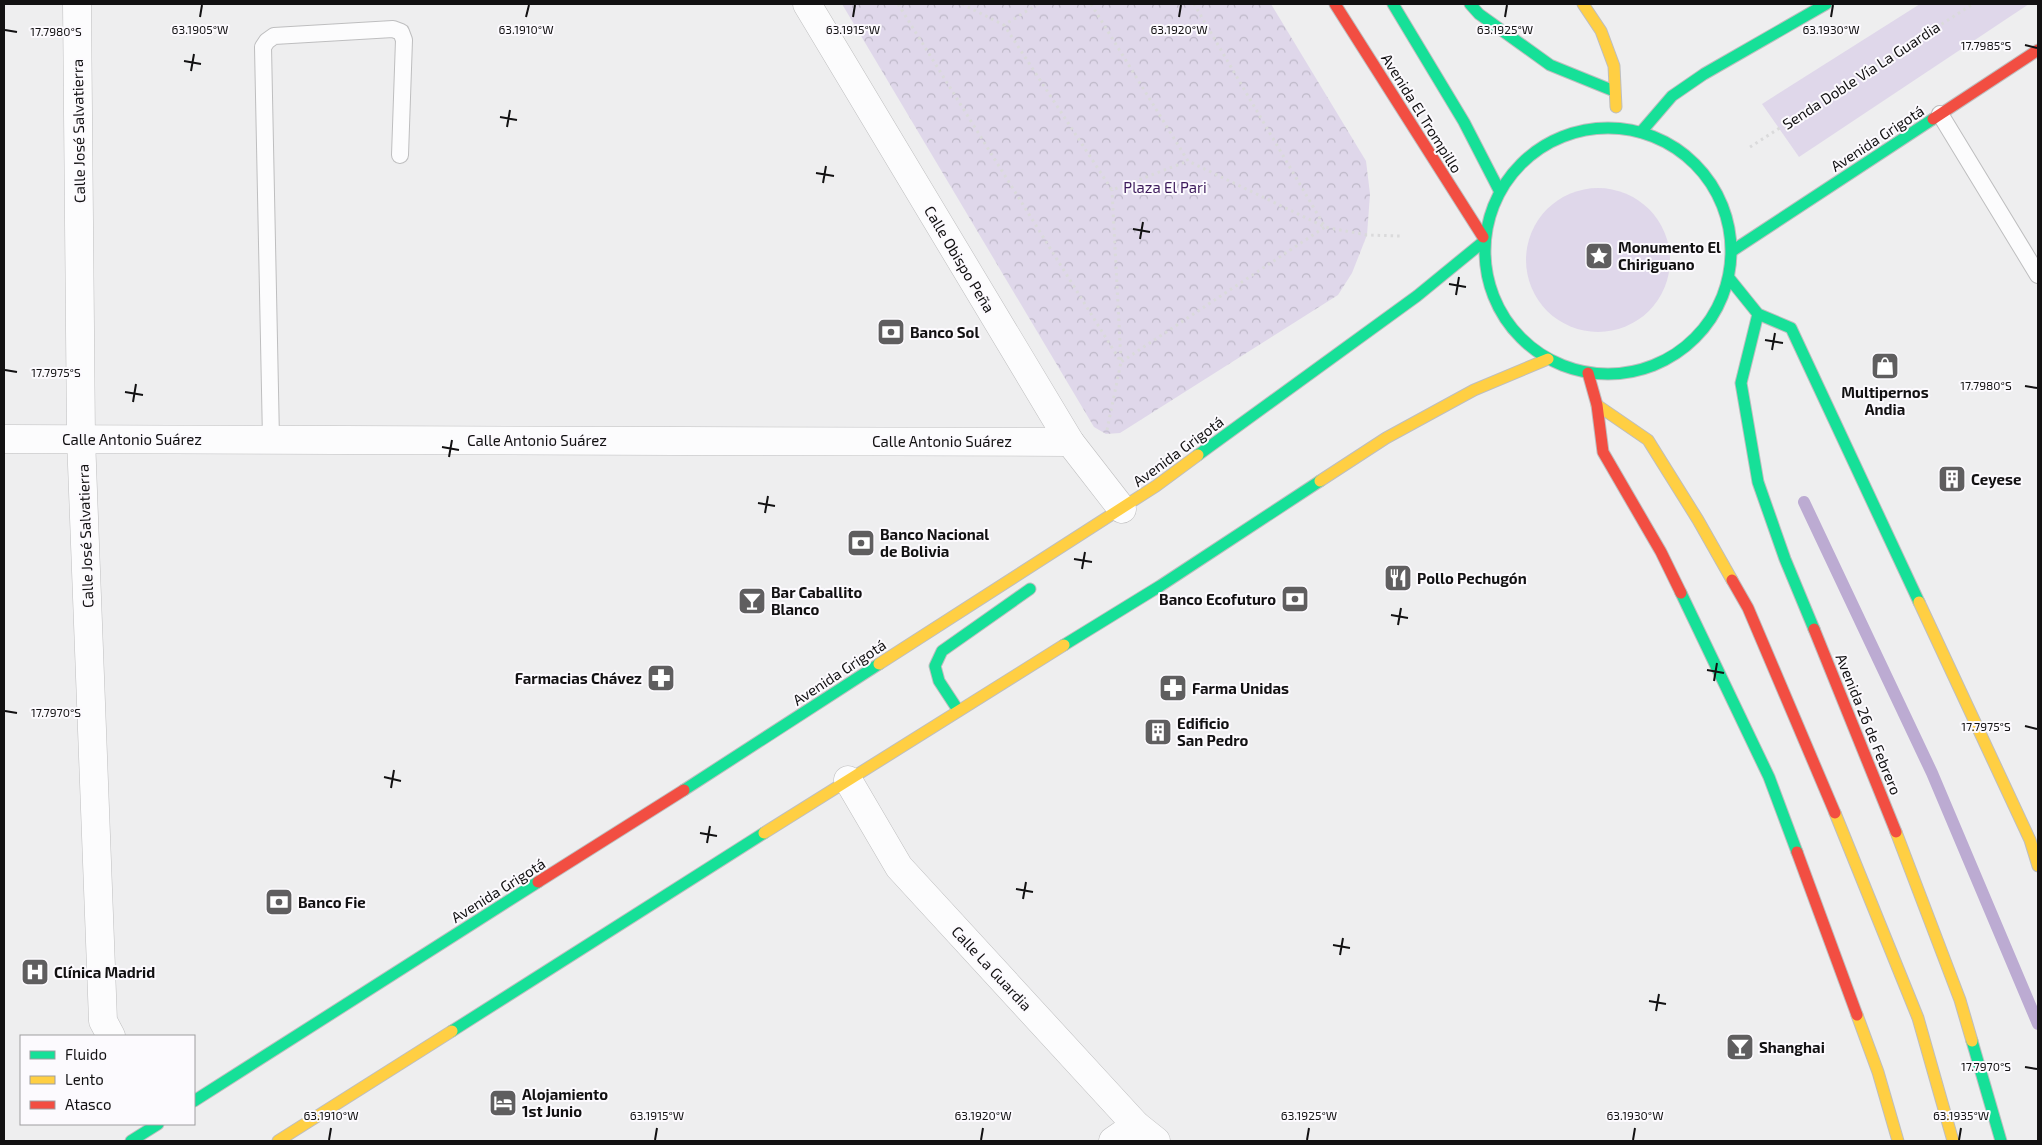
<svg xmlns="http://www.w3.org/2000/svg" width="2042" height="1145" viewBox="0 0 2042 1145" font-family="'Exo 2',sans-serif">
  <defs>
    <pattern id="park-crowns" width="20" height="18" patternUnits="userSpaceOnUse" patternTransform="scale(1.25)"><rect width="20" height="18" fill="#dfd7ea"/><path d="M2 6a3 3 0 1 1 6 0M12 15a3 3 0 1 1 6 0" fill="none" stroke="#beb8c8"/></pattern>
  </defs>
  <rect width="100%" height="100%" fill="#eeeeef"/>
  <!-- grass -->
  <g fill="#dfd7ea">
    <polygon points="1920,4 2029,4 1799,157 1762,104"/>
    <circle cx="1598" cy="260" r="72"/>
  </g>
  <!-- park -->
  <polygon fill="url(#park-crowns)" points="842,4 1271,4 1366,161 1370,194 1367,235 1352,273 1338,295 1120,433 1106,434 1094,427"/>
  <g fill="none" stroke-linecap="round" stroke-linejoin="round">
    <!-- stream -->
    <polyline stroke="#bcabd2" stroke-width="12" points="1804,502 1932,773 2038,1024"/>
    <defs>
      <g id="lane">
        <polyline points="1940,114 2038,275"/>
        <polyline points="271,439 263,47 267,41 274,36 393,29 401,32 404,40 400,155"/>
      </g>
      <g id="street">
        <polyline points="77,4 81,438 103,1021 111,1036"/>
        <polyline points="807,4 1070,442 1122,509"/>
        <polyline points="4,439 1070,442"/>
        <polyline points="848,780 899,867 1136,1125 1156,1141"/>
        <polyline points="1113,1141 1136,1125"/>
      </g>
      <g id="fast">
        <polyline points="1393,4 1464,122 1499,190"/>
        <polyline points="1470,4 1479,14 1550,65 1614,91"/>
        <circle cx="1608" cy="251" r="123"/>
        <polyline points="1641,132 1672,96 1704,74 1826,4"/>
        <polyline points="1732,251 1933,119"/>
        <polyline points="1729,278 1758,314 1791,328 1919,602"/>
        <polyline points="1758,314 1741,383 1758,482 1785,559 1814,629"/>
        <polyline points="1198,455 1417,296 1483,242"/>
        <polyline points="1681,593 1769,777 1797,852"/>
        <polyline points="1064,645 1160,586 1320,481"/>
        <polyline points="958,710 939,681 935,666 942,651 1030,589"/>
        <polyline points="684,790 879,664"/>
        <polyline points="452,1031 764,833"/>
        <polyline points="1972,1041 2001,1141"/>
        <polyline points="194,1101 538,882"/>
        <polyline points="131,1141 158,1124"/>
      </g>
      <g id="slow">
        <polyline points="1583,4 1601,31 1614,66 1616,107"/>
        <polyline points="1597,405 1648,440 1698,520 1732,580"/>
        <polyline points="1320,481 1386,438 1474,390 1548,359"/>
        <polyline points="1919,602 2030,840 2038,866"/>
        <polyline points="879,664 1156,486 1198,455"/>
        <polyline points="1835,813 1918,1018 1953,1141"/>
        <polyline points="1896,832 1960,1000 1972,1041"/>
        <polyline points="764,833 1064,645"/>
        <polyline points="1857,1015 1878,1072 1898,1141"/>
        <polyline points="278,1141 452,1031"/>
      </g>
      <g id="jam">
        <polyline points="1335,4 1483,237"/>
        <polyline points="1933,119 2038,50"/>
        <polyline points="1588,373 1597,405 1603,452 1661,552 1681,593"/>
        <polyline points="1732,580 1748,608 1835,813"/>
        <polyline points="1814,629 1896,832"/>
        <polyline points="1797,852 1857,1015"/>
        <polyline points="538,882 684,790"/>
      </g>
    </defs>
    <!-- lane casing -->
    <use href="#lane" stroke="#bebebf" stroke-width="18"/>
    <!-- street casing -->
    <use href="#street" stroke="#bebebf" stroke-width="29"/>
    <!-- fast casing -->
    <use href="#fast" stroke="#bebebf" stroke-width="13"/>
    <!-- slow casing -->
    <use href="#slow" stroke="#bebebf" stroke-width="13"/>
    <!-- jam casing -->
    <use href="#jam" stroke="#bebebf" stroke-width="13"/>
    <!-- path -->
    <g stroke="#dadadb" stroke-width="3" stroke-dasharray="2.5 4" stroke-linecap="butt">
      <polyline points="898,4 1121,362 1325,227 1194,4"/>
      <polyline points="962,4 1004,25"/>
      <polyline points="1038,4 1004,25 1112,190 1188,161"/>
      <polyline points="1091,4 1188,161 1325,227 1367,235 1400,236"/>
      <polyline points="1750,147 1973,4"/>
      <polyline points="1107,430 1121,362 1112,190"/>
    </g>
    <!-- lane -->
    <use href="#lane" stroke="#fcfcfd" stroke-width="16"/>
    <!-- street -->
    <use href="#street" stroke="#fcfcfd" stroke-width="28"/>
    <!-- fast -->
    <use href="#fast" stroke="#16e098" stroke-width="11"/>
    <!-- slow -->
    <use href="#slow" stroke="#ffcf43" stroke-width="11"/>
    <!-- jam -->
    <use href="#jam" stroke="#f24e42" stroke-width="11"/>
  </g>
  <!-- ticks -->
  <path fill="none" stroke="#121112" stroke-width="2" d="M200,17L202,5M526,17L529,5M853,17L855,5M1179,17L1181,5M1505,17L1507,5M1831,17L1833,5M5,30L17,32M2025,45L2037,48M184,61L201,64M191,71L194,54M500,117L517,120M507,127L510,110M816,173L834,176M823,183L826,166M1133,229L1150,232M1140,239L1143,222M1449,284L1466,287M1456,295L1459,277M1765,340L1783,343M1772,350L1775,333M5,370L17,372M2025,386L2037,388M125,392L143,395M133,402L136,384M442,447L459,450M449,457L452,440M758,503L775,506M765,513L768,496M1074,559L1092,562M1082,569L1085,552M1391,615L1408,618M1398,625L1401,608M1707,670L1724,673M1714,681L1717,663M5,711L17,713M2025,726L2037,729M384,777L401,781M391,788L394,770M700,833L717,836M707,843L710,826M1016,889L1033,892M1023,899L1026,882M1333,945L1350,948M1340,955L1343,938M1649,1001L1666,1004M1656,1011L1659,994M2025,1067L2037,1069M329,1140L331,1128M655,1140L657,1128M981,1140L983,1128M1307,1140L1309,1128M1633,1140L1635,1128M1959,1140L1961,1128"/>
  <!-- icons -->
  <defs>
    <symbol id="sight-square" viewBox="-11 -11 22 22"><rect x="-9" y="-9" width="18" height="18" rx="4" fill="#5f5e5f" stroke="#fcfafe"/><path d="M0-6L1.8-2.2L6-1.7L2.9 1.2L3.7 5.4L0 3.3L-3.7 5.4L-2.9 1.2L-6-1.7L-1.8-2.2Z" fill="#fff"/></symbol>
    <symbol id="bank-square" viewBox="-11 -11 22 22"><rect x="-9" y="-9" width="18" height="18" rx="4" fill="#5f5e5f" stroke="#fcfafe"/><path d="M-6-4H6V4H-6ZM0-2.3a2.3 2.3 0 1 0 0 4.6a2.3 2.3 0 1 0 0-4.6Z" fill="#fff"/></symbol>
    <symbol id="shop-square" viewBox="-11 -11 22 22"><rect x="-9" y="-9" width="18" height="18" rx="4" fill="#5f5e5f" stroke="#fcfafe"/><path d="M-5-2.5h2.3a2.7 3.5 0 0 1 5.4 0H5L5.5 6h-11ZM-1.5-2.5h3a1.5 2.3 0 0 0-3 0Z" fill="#fff"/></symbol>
    <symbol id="building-square" viewBox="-11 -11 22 22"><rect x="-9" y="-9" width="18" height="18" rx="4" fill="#5f5e5f" stroke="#fcfafe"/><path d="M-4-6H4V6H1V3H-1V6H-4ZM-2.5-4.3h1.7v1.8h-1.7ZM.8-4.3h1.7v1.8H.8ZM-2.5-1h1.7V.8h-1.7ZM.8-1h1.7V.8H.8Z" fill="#fff"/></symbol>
    <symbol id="restaurant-square" viewBox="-11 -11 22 22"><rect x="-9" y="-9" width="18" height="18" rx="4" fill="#5f5e5f" stroke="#fcfafe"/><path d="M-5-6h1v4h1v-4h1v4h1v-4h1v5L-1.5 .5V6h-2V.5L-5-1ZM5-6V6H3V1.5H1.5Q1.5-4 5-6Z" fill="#fff"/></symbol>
    <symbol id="bar-square" viewBox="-11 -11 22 22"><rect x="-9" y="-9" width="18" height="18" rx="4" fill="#5f5e5f" stroke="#fcfafe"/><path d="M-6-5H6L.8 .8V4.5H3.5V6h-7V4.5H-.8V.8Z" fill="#fff"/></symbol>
    <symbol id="pharmacy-square" viewBox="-11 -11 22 22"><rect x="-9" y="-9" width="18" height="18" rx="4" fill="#5f5e5f" stroke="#fcfafe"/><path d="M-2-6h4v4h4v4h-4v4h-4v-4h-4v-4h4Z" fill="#fff"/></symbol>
    <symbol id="hospital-square" viewBox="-11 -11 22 22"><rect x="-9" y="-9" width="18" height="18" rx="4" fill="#5f5e5f" stroke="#fcfafe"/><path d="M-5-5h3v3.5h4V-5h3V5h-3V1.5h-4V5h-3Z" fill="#fff"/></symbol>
    <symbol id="hotel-square" viewBox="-11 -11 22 22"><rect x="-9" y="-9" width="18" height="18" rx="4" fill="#5f5e5f" stroke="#fcfafe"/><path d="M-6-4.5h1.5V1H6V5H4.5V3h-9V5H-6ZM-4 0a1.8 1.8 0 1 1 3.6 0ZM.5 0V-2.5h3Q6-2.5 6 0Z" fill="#fff"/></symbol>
  </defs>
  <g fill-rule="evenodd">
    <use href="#sight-square" x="1583" y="240" width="32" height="32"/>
    <use href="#bank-square" x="875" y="316" width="32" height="32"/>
    <use href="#shop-square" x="1869" y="350" width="32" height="32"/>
    <use href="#building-square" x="1936" y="463" width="32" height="32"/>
    <use href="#bank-square" x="845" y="527" width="32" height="32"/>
    <use href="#restaurant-square" x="1382" y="562" width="32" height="32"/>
    <use href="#bank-square" x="1279" y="583" width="32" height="32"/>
    <use href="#bar-square" x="736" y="585" width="32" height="32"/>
    <use href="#pharmacy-square" x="645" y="662" width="32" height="32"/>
    <use href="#pharmacy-square" x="1157" y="672" width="32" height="32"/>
    <use href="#building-square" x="1142" y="716" width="32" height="32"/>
    <use href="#bank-square" x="263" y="886" width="32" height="32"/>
    <use href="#hospital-square" x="19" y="956" width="32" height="32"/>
    <use href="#bar-square" x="1724" y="1031" width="32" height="32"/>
    <use href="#hotel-square" x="487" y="1087" width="32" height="32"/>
  </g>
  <g text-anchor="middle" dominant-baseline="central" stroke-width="4" stroke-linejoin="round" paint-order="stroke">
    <!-- street labels -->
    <g font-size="15" fill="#121112" stroke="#fcfafe">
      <text transform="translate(1861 75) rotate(-33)">Senda Doble Vía La Guardia</text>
      <text transform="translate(1422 113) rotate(58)">Avenida El Trompillo</text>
      <text transform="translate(78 131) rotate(-91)">Calle José Salvatierra</text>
      <text transform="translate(1877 138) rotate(-33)">Avenida Grigotá</text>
      <text transform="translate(960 259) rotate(59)">Calle Obispo Peña</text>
      <text x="132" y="439">Calle Antonio Suárez</text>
      <text x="537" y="440">Calle Antonio Suárez</text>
      <text x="942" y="441">Calle Antonio Suárez</text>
      <text transform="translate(1178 451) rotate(-36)">Avenida Grigotá</text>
      <text transform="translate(85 536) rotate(-92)">Calle José Salvatierra</text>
      <text transform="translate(839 672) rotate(-33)">Avenida Grigotá</text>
      <text transform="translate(1869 724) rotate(68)">Avenida 26 de Febrero</text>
      <text transform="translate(498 890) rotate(-32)">Avenida Grigotá</text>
      <text transform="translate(992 968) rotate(47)">Calle La Guardia</text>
    </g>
    <!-- park labels -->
    <g font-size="15" fill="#3d1b5c" stroke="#fcfafe">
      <text x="1165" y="187">Plaza El Pari</text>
    </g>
    <!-- poi labels -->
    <g font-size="15" font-weight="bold" fill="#121112" stroke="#fcfafe" text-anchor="start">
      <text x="1618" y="247">Monumento El<tspan x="1618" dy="17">Chiriguano</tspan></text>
      <text x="910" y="332">Banco Sol</text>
      <text x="1885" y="392" text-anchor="middle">Multipernos<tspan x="1885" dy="17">Andia</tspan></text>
      <text x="1971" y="479">Ceyese</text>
      <text x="880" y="534">Banco Nacional<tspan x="880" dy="17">de Bolivia</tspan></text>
      <text x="1417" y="578">Pollo Pechugón</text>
      <text x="771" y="592">Bar Caballito<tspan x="771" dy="17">Blanco</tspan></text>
      <text x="1276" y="599" text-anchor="end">Banco Ecofuturo</text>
      <text x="642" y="678" text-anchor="end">Farmacias Chávez</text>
      <text x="1192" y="688">Farma Unidas</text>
      <text x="1177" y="723">Edificio<tspan x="1177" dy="17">San Pedro</tspan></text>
      <text x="298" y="902">Banco Fie</text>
      <text x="54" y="972">Clínica Madrid</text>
      <text x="1759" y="1047">Shanghai</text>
      <text x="522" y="1094">Alojamiento<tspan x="522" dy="17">1st Junio</tspan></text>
    </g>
  </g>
  <g font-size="12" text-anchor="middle" fill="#121112" stroke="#fcfafe" stroke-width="4" stroke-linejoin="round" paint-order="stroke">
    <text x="200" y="34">63.1905°W</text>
    <text x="1831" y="34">63.1930°W</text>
    <text x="526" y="34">63.1910°W</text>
    <text x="853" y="34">63.1915°W</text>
    <text x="1179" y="34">63.1920°W</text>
    <text x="1505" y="34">63.1925°W</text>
    <text x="56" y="36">17.7980°S</text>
    <text x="1986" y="50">17.7985°S</text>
    <text x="56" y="377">17.7975°S</text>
    <text x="1986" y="390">17.7980°S</text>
    <text x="56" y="717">17.7970°S</text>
    <text x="1986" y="731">17.7975°S</text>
    <text x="1986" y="1071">17.7970°S</text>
    <text x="331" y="1120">63.1910°W</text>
    <text x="657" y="1120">63.1915°W</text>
    <text x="983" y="1120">63.1920°W</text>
    <text x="1309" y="1120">63.1925°W</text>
    <text x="1635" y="1120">63.1930°W</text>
    <text x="1961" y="1120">63.1935°W</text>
  </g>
  <!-- border -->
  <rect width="2042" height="1145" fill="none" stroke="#121112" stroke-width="10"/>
  <!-- legend -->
  <rect x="20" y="1035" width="175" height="90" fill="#fcfafe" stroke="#9e9da0"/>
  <rect x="30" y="1051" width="25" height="8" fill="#16e098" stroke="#9e9da0"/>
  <text x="65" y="1060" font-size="15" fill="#121112">Fluido</text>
  <rect x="30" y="1076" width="25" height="8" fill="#ffcf43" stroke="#9e9da0"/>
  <text x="65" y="1085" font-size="15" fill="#121112">Lento</text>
  <rect x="30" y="1101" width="25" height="8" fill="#f24e42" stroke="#9e9da0"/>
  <text x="65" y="1110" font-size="15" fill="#121112">Atasco</text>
</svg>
